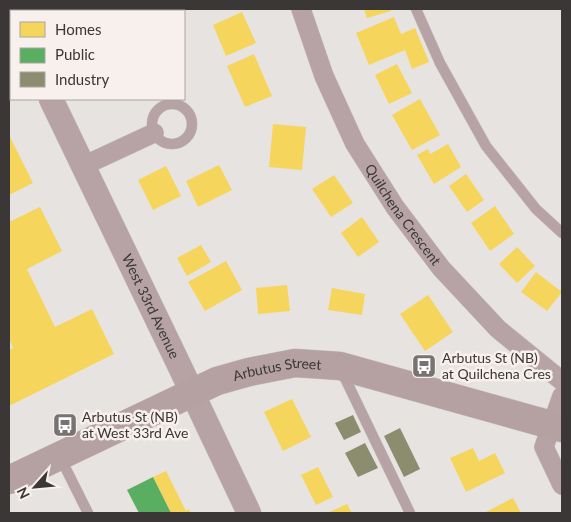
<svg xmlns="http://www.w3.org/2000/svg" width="571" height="522" viewBox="0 0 571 522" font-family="Lato,sans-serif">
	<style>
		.homes { fill: #f6d55c }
		.public { fill: #5aae61 }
		.industry { fill: #8c8c6e }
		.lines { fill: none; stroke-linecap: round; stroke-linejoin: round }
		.service-casing { stroke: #c4c1c0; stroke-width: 11 }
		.minor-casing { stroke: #c4c1c0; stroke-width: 20 }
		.tertiary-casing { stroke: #c4c1c0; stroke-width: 25 }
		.secondary-casing { stroke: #c4c1c0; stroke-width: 29 }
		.service { stroke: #b7a2a5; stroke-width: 10 }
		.minor { stroke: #b7a2a5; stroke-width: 19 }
		.tertiary { stroke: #b7a2a5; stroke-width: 24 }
		.secondary { stroke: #b5a1a2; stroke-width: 28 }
		.labels { text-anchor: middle; stroke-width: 5; stroke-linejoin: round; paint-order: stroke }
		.street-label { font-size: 14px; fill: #3a3736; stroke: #f7f0ec }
		.poi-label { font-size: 14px; fill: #3a3736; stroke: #f7f0ec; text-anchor: start }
	</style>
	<rect width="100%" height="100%" fill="#e7e3e1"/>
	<path class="homes" d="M70 9H105L107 11H71Z
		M364 9H391V11L367 18Z
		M242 12 256 43 226 56 213 25Z
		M394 17 401 34 415 28 429 62 412 69 405 50 369 65 356 33Z
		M254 54 272 96 245 107 227 66Z
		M397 64 412 93 389 104 375 75Z
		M420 99 440 135 412 150 392 115Z
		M273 124 306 127 302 170 269 167Z
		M9 135 33 183 9 195Z
		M448 144 461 167 434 184 417 155 428 149 430 154Z
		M219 165 232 190 198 207 186 181Z
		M166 166 181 196 153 210 138 180Z
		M466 174 484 200 467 212 449 186Z
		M334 175 353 203 331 217 312 189Z
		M495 206 514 234 490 251 471 223Z
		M40 207 62 251 27 269 55 327 92 309 114 354 9 406V350L13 348 9 338V222Z
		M362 217 379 242 358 257 341 233Z
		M201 245 211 262 187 276 177 258Z
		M517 247 535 266 517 283 499 264Z
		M226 261 242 290 205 311 188 282Z
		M536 272 562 292 547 311 521 292Z
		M287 285 290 311 258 314 256 288Z
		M332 288 365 294 362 315 328 310Z
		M428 295 453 332 425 351 400 314Z
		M292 399 311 437 283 451 264 412Z
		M473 448 479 461 495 453 505 473 466 492 450 458Z
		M318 467 333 497 316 505 301 475Z
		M166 471 186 511 189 509 191 513H171L153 477Z
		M513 498 521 513H484Z
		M347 504 352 513H327Z"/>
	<path class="public" d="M153 477 171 513H139L127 490Z"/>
	<path class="industry" d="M353 415 361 432 344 440 335 423Z
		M400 428 420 469 404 477 384 436Z
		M365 443 378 468 358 477 345 453Z"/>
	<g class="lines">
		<defs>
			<path id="service" d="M416 9 440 63 486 146 536 209 562 233
				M152 124a20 20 0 1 1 40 0a20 20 0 1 1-40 0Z
				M342 372 410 513
				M60 457 88 513"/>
			<g id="minor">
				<path id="s1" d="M301 9 324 76 355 144 395 207 441 268 498 329 562 381"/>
				<path d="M9 51 11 50"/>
				<path d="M83 166 154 133"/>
				<path d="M562 396 544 447 562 485"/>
			</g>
			<g id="tertiary">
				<path d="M9 9 11 15"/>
				<path id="s2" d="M51 99 181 369 249 513"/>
			</g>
			<g id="secondary">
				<path id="s3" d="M9 480 217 381 249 372 295 363 340 366 562 428"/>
			</g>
		</defs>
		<use href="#service" class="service-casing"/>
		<use href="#minor" class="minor-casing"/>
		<use href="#tertiary" class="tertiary-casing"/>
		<use href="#secondary" class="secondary-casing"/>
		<use href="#service" class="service"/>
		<use href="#minor" class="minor"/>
		<use href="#tertiary" class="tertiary"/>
		<use href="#secondary" class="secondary"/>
	</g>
	<defs>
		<symbol id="bus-square" viewBox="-11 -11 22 22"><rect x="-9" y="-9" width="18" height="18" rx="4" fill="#777372" stroke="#f7f0ec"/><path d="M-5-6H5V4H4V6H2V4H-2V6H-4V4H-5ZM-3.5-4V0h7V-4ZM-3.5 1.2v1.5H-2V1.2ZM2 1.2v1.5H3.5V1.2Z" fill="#fff"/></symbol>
	</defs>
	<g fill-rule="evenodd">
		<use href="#bus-square" x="410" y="352" width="28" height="28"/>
		<use href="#bus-square" x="51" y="411" width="28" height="28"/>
	</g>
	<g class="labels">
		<g class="street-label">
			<text dy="5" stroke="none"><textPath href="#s1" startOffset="231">Quilchena Crescent</textPath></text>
			<text dy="5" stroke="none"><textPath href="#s2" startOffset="230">West 33rd Avenue</textPath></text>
			<text dy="5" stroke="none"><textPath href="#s3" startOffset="292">Arbutus Street</textPath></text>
		</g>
		<g class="poi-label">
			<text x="442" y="363">Arbutus St (NB)<tspan x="442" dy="16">at Quilchena Cres</tspan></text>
			<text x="82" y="422">Arbutus St (NB)<tspan x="82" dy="16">at West 33rd Ave</tspan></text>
		</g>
	</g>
	<rect width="571" height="522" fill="none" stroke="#3a3736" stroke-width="20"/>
	<rect x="10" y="10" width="175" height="90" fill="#f7f0ec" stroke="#aba6a3"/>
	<rect x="20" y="22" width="25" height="15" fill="#f6d55c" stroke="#aba6a3"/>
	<text x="55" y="35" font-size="15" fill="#3a3736">Homes</text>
	<rect x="20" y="48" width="25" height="15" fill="#5aae61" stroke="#aba6a3"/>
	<text x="55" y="60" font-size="15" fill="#3a3736">Public</text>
	<rect x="20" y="72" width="25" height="15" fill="#8c8c6e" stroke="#aba6a3"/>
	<text x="55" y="85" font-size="15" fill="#3a3736">Industry</text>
	<g transform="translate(35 487) rotate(243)" stroke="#f7f0ec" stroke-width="4" paint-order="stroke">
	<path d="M0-4L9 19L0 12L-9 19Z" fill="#3a3736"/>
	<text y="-8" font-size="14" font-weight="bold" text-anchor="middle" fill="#3a3736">N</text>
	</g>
</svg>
